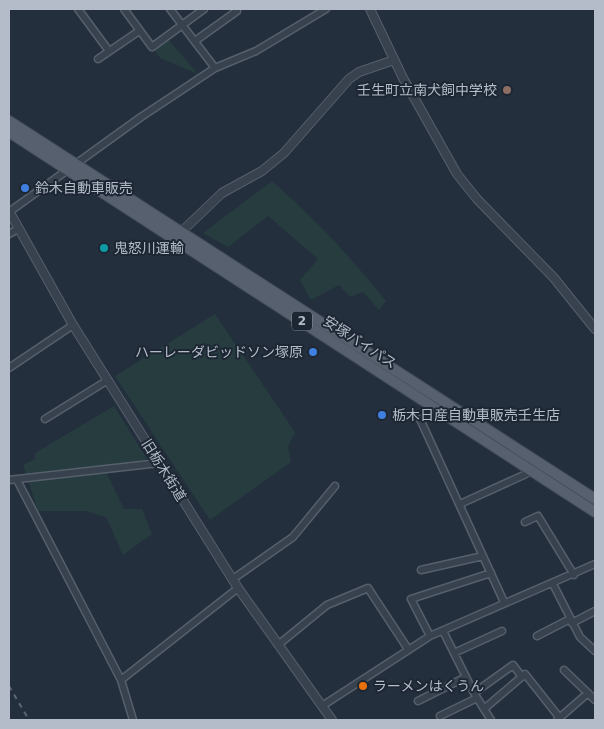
<svg xmlns="http://www.w3.org/2000/svg" width="604" height="729" viewBox="0 0 604 729" font-family="'DejaVu Sans','Noto Sans JP',sans-serif">
	<style>
		.green { fill: #263c3f }
		.lines { fill: none; stroke-linecap: round; stroke-linejoin: round }
		.minor-casing { stroke: #565f6c; stroke-width: 9 }
		.tertiary-casing { stroke: #565f6c; stroke-width: 10 }
		.primary-casing { stroke: #414a57; stroke-width: 12 }
		.minor { stroke: #38414e; stroke-width: 6 }
		.tertiary { stroke: #38414e; stroke-width: 8 }
		.primary { stroke: #56606e; stroke-width: 10 }
		.rail { stroke: #5a6575; stroke-width: 2; stroke-dasharray: 5 5; stroke-linecap: butt }
		.education-dot { fill: #8d6e63; stroke: #1d2633; stroke-width: 2 }
		.shop-dot { fill: #3f7fe0; stroke: #1d2633; stroke-width: 2 }
		.culture-dot { fill: #0f9aa8; stroke: #1d2633; stroke-width: 2 }
		.food-dot { fill: #e8710a; stroke: #1d2633; stroke-width: 2 }
		.labels { text-anchor: middle; stroke-width: 4; stroke-linejoin: round; paint-order: stroke }
		.shield { fill: #1d2633; stroke: #878f9c; stroke-width: 1 }
		.shield-label { font-size: 12px; font-weight: bold; fill: #b4bcc9 }
		.poi-label { font-size: 14px; fill: #b4bcc9; stroke: #1d2633; text-anchor: start }
		.street-label { font-size: 14px; fill: #b4bcc9; stroke: #1d2633 }
	</style>
	<rect width="100%" height="100%" fill="#242f3e"/>
	<path class="green" d="M168 39 198 74 160 58 154 50Z
		M272 181C316 220 349 255 386 301L379 310 363 292 350 297 339 285 311 300 300 280 318 259 268 216 228 247 203 233Z
		M215 314 295 432 288 446 291 462 210 520 115 376Z
		M114 406 147 459 105 470 124 509H142L152 534 123 555 106 517 86 511H38L23 465 35 459V453Z"/>
	<g class="lines">
		<defs>
			<path id="minor" d="M78 9 109 51
				M124 9 152 47 204 9
				M170 9 215 68
				M195 41 237 11 235 9
				M98 59 139 31
				M9 212 141 117 215 68 256 51 326 9
				M9 234 18 229
				M9 368 73 325
				M443 411 420 419 504 602
				M45 419 108 380
				M9 480 159 463
				M17 480 121 680 133 720
				M460 504 526 474
				M525 522 538 516 574 575
				M421 570 483 556
				M233 579 293 537 335 486
				M553 584 580 637 595 651
				M572 623 595 611
				M443 631 474 693 491 720
				M430 636 411 599 491 573
				M537 636 570 619
				M278 645 327 605 368 588 408 649
				M454 653 502 631
				M564 670 595 700
				M121 680 238 588
				M474 693 513 665 522 677
				M418 701 466 677
				M322 706 430 636 595 564
				M484 709 525 674 559 717
				M440 716 477 698
				M557 720 588 693"/>
			<path id="tertiary" d="M370 9 403 78 457 174 477 199 554 278 595 329
				M9 211 73 325 238 588 332 720
				M178 235 222 193 262 171 284 153 349 79 359 72 394 60"/>
			<path id="primary" d="M9 121 595 499
				M9 132 595 512"/>
		</defs>
		<use href="#minor" class="minor-casing"/>
		<use href="#tertiary" class="tertiary-casing"/>
		<use href="#primary" class="primary-casing"/>
		<use href="#minor" class="minor"/>
		<use href="#tertiary" class="tertiary"/>
		<use href="#primary" class="primary"/>
		<path class="rail" d="M9 686 29 720"/>
	</g>
	<circle class="education-dot" cx="507" cy="90" r="5"/>
	<g class="shop-dot">
		<circle cx="25" cy="188" r="5"/>
		<circle cx="313" cy="352" r="5"/>
		<circle cx="382" cy="415" r="5"/>
	</g>
	<circle class="culture-dot" cx="104" cy="248" r="5"/>
	<circle class="food-dot" cx="363" cy="686" r="5"/>
	<g class="labels">
		<rect class="shield" x="292" y="311.5" width="20" height="19" rx="4"/>
		<g class="shield-label">
			<text x="302" y="325">2</text>
		</g>
		<g class="poi-label">
			<text x="497" y="95" text-anchor="end">壬生町立南犬飼中学校</text>
			<text x="35" y="193">鈴木自動車販売</text>
			<text x="114" y="253">鬼怒川運輸</text>
			<text x="303" y="357" text-anchor="end">ハーレーダビッドソン塚原</text>
			<text x="392" y="420">栃木日産自動車販売壬生店</text>
			<text x="373" y="691">ラーメンはくうん</text>
		</g>
		<g class="street-label">
			<text transform="translate(360 342) rotate(33)" y="5">安塚バイパス</text>
			<text transform="translate(164 470) rotate(58)" y="5">旧栃木街道</text>
		</g>
	</g>
	<rect width="604" height="729" fill="none" stroke="#b4bcc9" stroke-width="20"/>
</svg>
